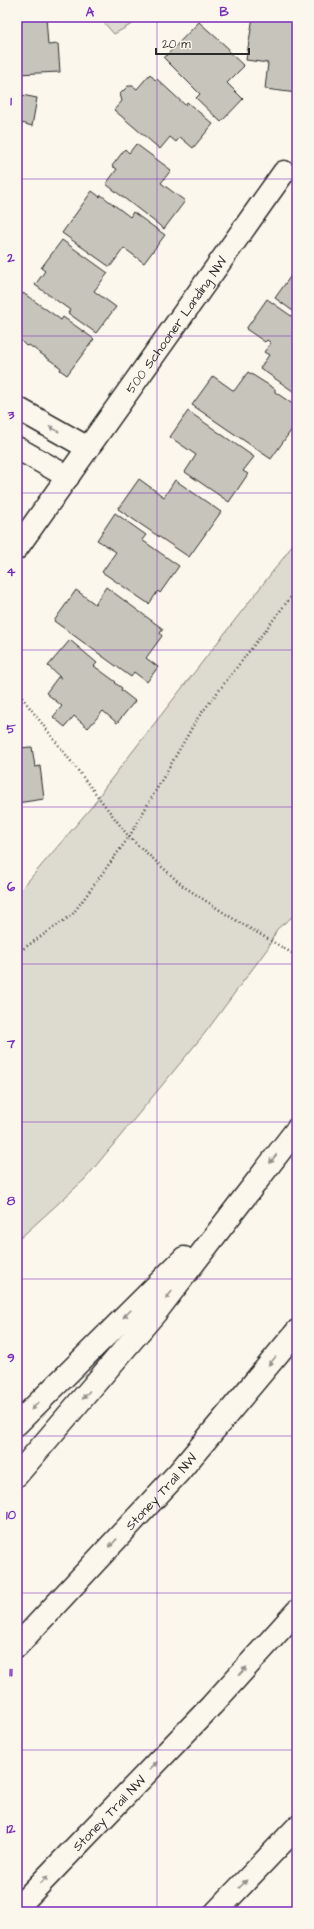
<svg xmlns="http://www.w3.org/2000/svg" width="314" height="1929" viewBox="0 0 314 1929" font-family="'Architects Daughter',sans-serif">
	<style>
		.green { fill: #dddad0; stroke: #84827e }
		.building { fill: #c7c4bc; stroke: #2b2b2b }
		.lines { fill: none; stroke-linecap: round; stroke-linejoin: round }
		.street-casing { stroke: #2b2b2b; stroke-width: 25 }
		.highway-casing { stroke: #2b2b2b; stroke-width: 25 }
		.path { stroke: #2b2b2b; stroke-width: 2.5; stroke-dasharray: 1 3; stroke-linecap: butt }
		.street { stroke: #fbf7ec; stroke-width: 22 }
		.highway { stroke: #fbf7ec; stroke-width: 22 }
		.oneway { fill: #93918c }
		.grid { fill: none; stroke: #7b2cbf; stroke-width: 1; stroke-opacity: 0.55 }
		.labels { text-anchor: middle; stroke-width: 3; stroke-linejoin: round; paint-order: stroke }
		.street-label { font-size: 13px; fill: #2b2b2b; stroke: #fbf7ec }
		.neatline { fill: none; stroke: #7b2cbf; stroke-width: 1.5 }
		.grid-label { font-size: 13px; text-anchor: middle; font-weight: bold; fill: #7b2cbf }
	</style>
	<rect width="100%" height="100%" fill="#fbf7ec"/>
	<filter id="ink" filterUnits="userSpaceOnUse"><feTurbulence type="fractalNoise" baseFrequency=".025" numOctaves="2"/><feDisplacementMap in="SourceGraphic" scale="8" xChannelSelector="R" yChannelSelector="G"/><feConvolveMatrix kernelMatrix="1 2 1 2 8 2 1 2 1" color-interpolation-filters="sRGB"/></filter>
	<g filter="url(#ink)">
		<path class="green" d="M99 17H145L114 34Z
			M297 538V913L277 929 268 948 205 1033 85 1179 17 1241V894L94 804 105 787 284 557Z"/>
		<path class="building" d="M17 17H46L48 45 58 44 60 72 17 74Z
			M253 17H297V93L265 89 268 63 246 60Z
			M199 22 229 49 228 51 244 66 227 83 243 99 221 122 196 98 200 94 164 58Z
			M150 74 155 80 157 79 185 105 187 102 213 124 193 148 180 137 176 142 170 137 160 149 114 110 122 101 120 94 128 86H133L137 89Z
			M17 94 37 98 32 126 22 123 18 142 20 147 17 157Z
			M136 144 171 170 161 183 185 201 164 229 106 184 117 169 112 166 125 149 129 153Z
			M92 191 100 197 101 195 130 217 133 212 165 235 144 263 124 248 110 267 62 233Z
			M62 240 108 273 94 291 116 307 96 333 68 313 70 310 35 285 45 271 41 268Z
			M295 270 297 271V314L275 298Z
			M23 293 53 314 61 320 63 317 94 339 67 375 60 370 61 368 29 345 26 346 17 337V302Z
			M267 299 297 320V394L260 368 269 355 264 352 271 343 267 340 265 342 246 329Z
			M248 372 275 389V392L297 407V422L271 459 192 405 213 376 234 391Z
			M188 411 254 457 243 471 248 474 229 502 185 472 196 455 170 437Z
			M139 479 164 497 175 480 221 512 189 557 118 509Z
			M115 513 146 535 142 540 179 566 160 593 158 591 149 604 102 572 116 552 97 540Z
			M106 587 163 629 160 633 162 636 146 658 158 667 147 682 134 672 131 677 54 621 76 590 95 604Z
			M70 640 97 663 94 666 116 682 115 683 122 688 121 690 135 701 117 723 103 711 88 728 74 716 65 727 53 717 62 706 46 693 58 677 61 678 48 666Z
			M32 747 35 767 40 766 44 799 17 803V748Z"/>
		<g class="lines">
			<defs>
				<g id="street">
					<path d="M17 408 88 448"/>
					<path d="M17 448 68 477"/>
					<path id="s1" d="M17 548 284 172"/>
				</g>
				<g id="highway">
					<path d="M17 1424 184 1258"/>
					<path d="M17 1475 157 1311 297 1129"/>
					<path id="s2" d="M17 1646 179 1472 297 1331"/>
					<path id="s3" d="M17 1908 212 1705 297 1611"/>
					<path d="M216 1912 297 1827"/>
				</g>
			</defs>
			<use href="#street" class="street-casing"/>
			<use href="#highway" class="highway-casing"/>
			<path class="path" d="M17 691 129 837 183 886 232 918 297 956
				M17 953 72 915 129 837 197 719 297 589"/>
			<use href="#street" class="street"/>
			<use href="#highway" class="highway"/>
		</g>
		<defs><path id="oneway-solid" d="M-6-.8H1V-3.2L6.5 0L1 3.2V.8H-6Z"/></defs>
		<g class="oneway">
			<use href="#oneway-solid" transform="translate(54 429) rotate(-150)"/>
			<use href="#oneway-solid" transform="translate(273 1159) rotate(128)"/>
			<use href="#oneway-solid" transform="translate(169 1295) rotate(127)"/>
			<use href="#oneway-solid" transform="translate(127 1314) rotate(135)"/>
			<use href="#oneway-solid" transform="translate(272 1361) rotate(130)"/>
			<use href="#oneway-solid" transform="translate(86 1395) rotate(131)"/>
			<use href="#oneway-solid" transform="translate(35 1406) rotate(135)"/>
			<use href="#oneway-solid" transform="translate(113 1543) rotate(133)"/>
			<use href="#oneway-solid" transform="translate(243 1671) rotate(-48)"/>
			<use href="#oneway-solid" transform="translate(153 1766) rotate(-46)"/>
			<use href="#oneway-solid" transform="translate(44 1880) rotate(-46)"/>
			<use href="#oneway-solid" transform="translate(243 1884) rotate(-46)"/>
		</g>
	</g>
	<path class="grid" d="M157 17V1912M17 179H297M17 336H297M17 493H297M17 650H297M17 807H297M17 964H297M17 1122H297M17 1279H297M17 1436H297M17 1593H297M17 1750H297"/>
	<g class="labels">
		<g class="street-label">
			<text dy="5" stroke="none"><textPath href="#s1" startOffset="274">500 Schooner Landing NW</textPath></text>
			<text dy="5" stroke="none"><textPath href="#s2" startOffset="211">Stoney Trail NW</textPath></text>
			<text dy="5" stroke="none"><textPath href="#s3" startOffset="132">Stoney Trail NW</textPath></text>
		</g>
	</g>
	<rect width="314" height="1929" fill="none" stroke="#fbf7ec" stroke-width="44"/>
	<path d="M156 48v6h93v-6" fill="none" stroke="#2b2b2b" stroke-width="2"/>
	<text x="162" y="48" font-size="12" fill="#2b2b2b" stroke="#fbf7ec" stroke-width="3" paint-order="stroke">20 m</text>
	<rect x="22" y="22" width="270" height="1885" class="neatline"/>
	<g class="grid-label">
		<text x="90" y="16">A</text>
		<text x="224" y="16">B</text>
		<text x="11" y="105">1</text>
		<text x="11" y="262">2</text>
		<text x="11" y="419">3</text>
		<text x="11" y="576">4</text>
		<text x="11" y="733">5</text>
		<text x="11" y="891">6</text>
		<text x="11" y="1048">7</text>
		<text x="11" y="1205">8</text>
		<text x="11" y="1362">9</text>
		<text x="11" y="1519">10</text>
		<text x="11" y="1676">11</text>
		<text x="11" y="1833">12</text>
	</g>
</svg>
